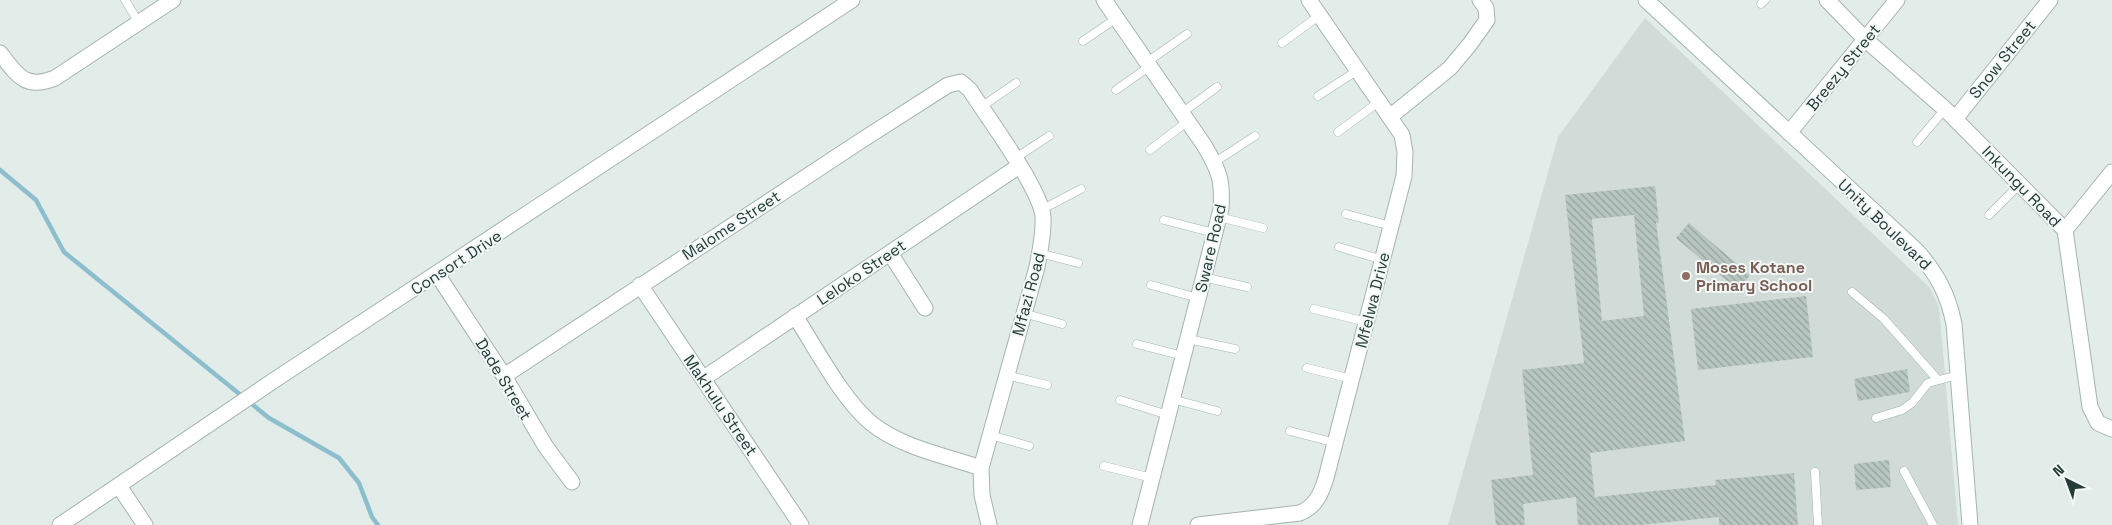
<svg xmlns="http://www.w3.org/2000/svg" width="2112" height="525" viewBox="0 0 2112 525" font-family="'Space Grotesk',sans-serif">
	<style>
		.built { fill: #d1dbd7 }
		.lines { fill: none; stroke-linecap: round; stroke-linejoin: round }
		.stream { stroke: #8dbece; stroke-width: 4.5 }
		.building { fill: url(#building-back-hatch); fill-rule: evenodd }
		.lane-casing { stroke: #a5b4af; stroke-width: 9 }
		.street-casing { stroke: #a5b4af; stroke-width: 17 }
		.secondary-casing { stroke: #a1b7b1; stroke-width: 17 }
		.lane { stroke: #fff; stroke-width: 8 }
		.street { stroke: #fff; stroke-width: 15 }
		.secondary { stroke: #fff; stroke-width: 15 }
		.education-dot { fill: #8d6e63; stroke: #f3f8f6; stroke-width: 2 }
		.labels { text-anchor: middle; stroke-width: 4; stroke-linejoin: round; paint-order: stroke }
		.street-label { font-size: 16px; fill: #233c37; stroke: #f3f8f6 }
		.education-label { font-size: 16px; font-weight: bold; fill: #785e54; stroke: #f3f8f6; text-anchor: start }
	</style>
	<defs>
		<pattern id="building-back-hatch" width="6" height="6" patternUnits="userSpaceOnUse" patternTransform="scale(1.25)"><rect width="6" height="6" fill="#b8c6c1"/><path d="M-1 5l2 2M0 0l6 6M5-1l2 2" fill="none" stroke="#95a29e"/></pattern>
	</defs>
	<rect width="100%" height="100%" fill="#e2ece8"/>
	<path class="built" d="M1645 18 1930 288 1939 307 1958 525H1448L1558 137Z"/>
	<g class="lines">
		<path class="stream" d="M0 170 36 200 64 252 269 418 339 458 359 483 372 517 378 525"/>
	</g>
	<path class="building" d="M1655 186 1659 224 1656 222 1685 441 1590 453 1595 497 1716 485 1715 480 1794 473 1798 525H1719V517L1640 525H1578L1576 497 1523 504 1525 525H1496L1491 480 1533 475 1522 370 1584 363 1565 195ZM1634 215 1644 316 1602 321 1592 219Z
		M1689 223 1750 275 1738 290 1676 238Z
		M1806 296 1813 357 1698 370 1691 309Z
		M1907 369 1910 392 1858 401 1854 379Z
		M1889 460 1891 487 1856 490 1854 464Z"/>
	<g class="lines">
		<defs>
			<path id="lane" d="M125 0 139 23
				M1761 4 1765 0
				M1083 41 1117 18
				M1282 43 1320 15
				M1147 62 1187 34
				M1116 90 1150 66
				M1318 96 1358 70
				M981 107 1016 83
				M1183 112 1217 87
				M1338 132 1380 101
				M1917 142 1945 109
				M1150 150 1188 121
				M1014 159 1049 136
				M1215 162 1255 136
				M1041 210 1081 189
				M1346 214 1391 226
				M1989 215 2021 183
				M1219 217 1263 228
				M1164 220 1214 233
				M1339 247 1383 260
				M1039 253 1078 263
				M1203 277 1247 287
				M1151 285 1198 298
				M1852 292 1884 319 1937 379
				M1314 309 1367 322
				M1023 313 1062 324
				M1188 339 1235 349
				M1137 344 1183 356
				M1307 368 1352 379
				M1006 375 1047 385
				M1172 399 1217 411
				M1120 400 1168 415
				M1876 418 1902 410 1912 403 1928 383 1958 375
				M1290 431 1336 443
				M990 435 1029 446
				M1104 466 1152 478
				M1904 471 1933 525
				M1815 472 1818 525"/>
			<path id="street" d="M1104 0 1204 145C1219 170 1223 180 1221 209L1140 525
				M1827 0 1866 40 1945 109 2065 230 2090 407 2098 423 2112 429
				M0 53C17 75 25 90 55 78L173 0
				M1391 116 1450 68 1470 44 1487 20 1486 8 1480 0
				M1955 119 2050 0
				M1789 133 1897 0
				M2065 230 2112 172
				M890 253 925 308
				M437 274 504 376 546 447 572 482
				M640 285 801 525
				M795 316C816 348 842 399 871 423 900 447 946 456 981 468
				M504 376 859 142 948 85 961 82 970 90C987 117 1041 189 1043 217 1044 234 1040 250 1037 267L981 468 982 495 989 525
				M704 378 1019 166
				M119 486 145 525
				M60 525 276 379 852 0
				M1198 525 1300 513C1316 506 1321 494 1326 478L1404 176 1405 152 1402 135 1309 0"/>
			<path id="secondary" d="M1646 0 1917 251C1937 274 1948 294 1954 324L1970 525"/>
		</defs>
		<use href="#lane" class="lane-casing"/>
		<use href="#street" class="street-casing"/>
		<use href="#secondary" class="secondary-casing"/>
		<use href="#lane" class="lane"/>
		<use href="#street" class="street"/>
		<use href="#secondary" class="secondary"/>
	</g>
	<circle class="education-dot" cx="1686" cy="276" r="5"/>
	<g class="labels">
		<g class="street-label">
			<text transform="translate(2002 59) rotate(-51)" y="6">Snow Street</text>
			<text transform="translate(1843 67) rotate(-51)" y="6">Breezy Street</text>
			<text transform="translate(2022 186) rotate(46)" y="6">Inkungu Road</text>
			<text transform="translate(1885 224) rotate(44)" y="6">Unity Boulevard</text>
			<text transform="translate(731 225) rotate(-33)" y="6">Malome Street</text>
			<text transform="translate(1210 248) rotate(-77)" y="6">Sware Road</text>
			<text transform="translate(456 262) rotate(-33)" y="6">Consort Drive</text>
			<text transform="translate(861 272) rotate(-34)" y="6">Leloko Street</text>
			<text transform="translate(1028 294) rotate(-75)" y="6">Mfazi Road</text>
			<text transform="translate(1372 300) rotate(-76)" y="6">Mfelwa Drive</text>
			<text transform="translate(504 379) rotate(59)" y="6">Dade Street</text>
			<text transform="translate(721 405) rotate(56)" y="6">Makhulu Street</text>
		</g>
		<g class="education-label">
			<text x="1696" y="273">Moses Kotane<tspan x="1696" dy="18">Primary School</tspan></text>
		</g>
	</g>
	<g transform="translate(2067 480) rotate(318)" stroke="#f3f8f6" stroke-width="4" paint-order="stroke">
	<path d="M0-4L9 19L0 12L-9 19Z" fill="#233c37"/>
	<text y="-8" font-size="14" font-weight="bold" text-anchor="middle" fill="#233c37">N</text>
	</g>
</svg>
